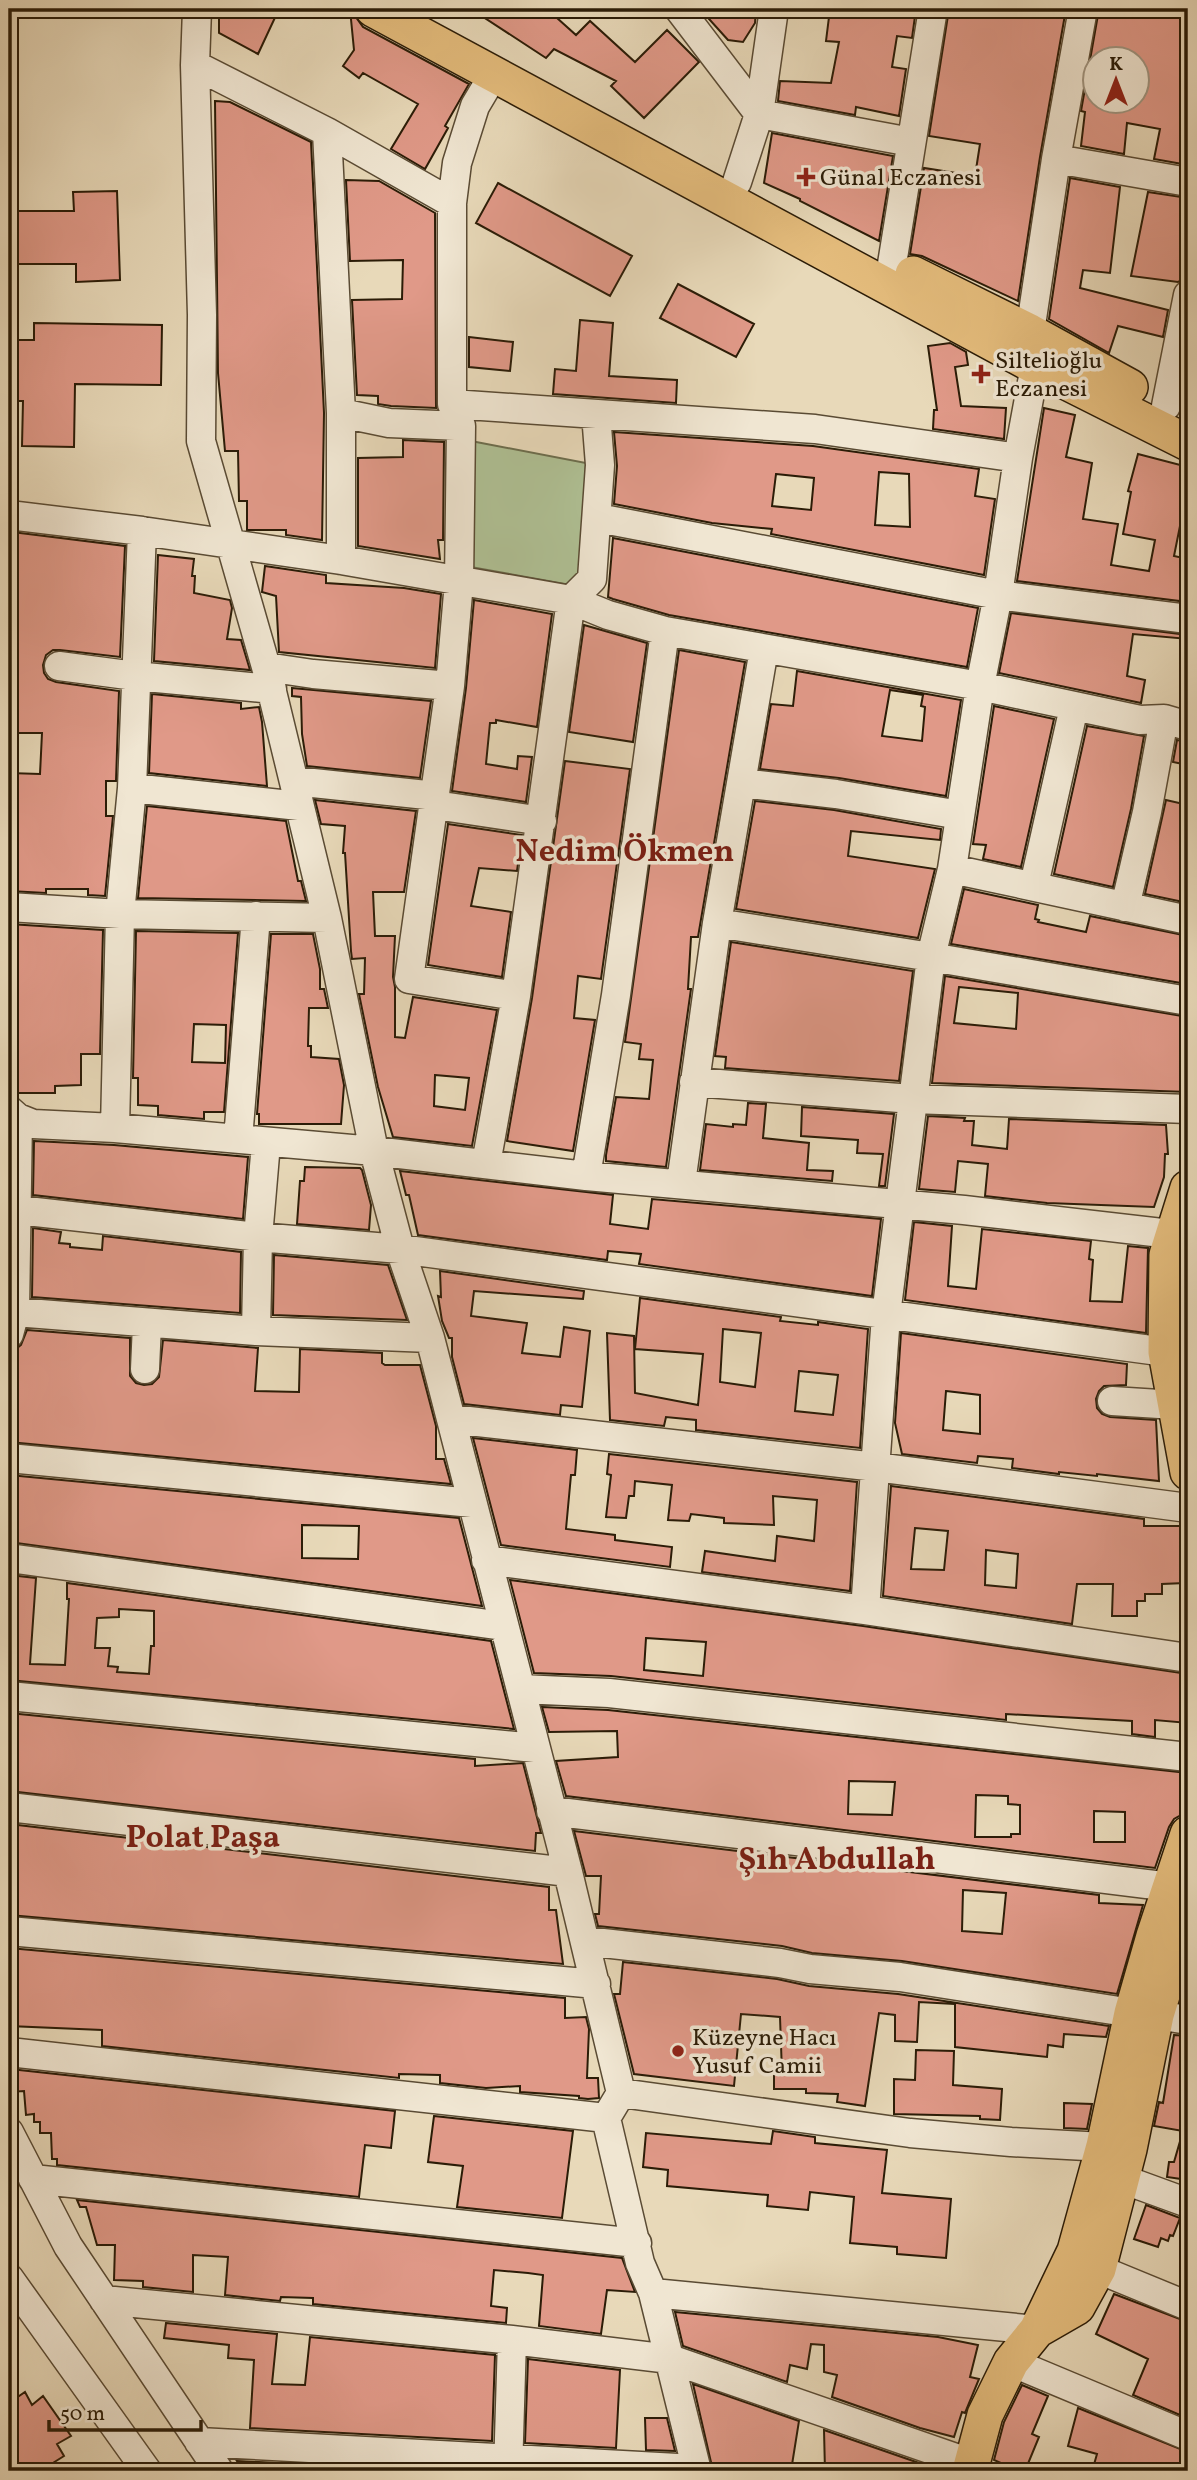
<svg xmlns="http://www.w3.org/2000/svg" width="1197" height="2480" viewBox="0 0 1197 2480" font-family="Vollkorn,serif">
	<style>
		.green { fill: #afc094; stroke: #6d6e4e; stroke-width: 2 }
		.building { fill: #e09988; stroke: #2b1c07; stroke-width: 2; fill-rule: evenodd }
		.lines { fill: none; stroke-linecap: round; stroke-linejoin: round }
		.minor-casing { stroke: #5a4b34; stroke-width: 31 }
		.major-casing { stroke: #2b1c07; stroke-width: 38 }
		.minor { stroke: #f0e6d2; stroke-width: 28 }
		.major { stroke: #e4bc7c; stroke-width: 35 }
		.poi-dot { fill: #8f2418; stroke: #f0e6d2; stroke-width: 2.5 }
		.labels { text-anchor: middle; stroke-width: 7; stroke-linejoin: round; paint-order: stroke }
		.poi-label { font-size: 24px; fill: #2b1c07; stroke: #f0e6d2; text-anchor: start }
		.district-label { font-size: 32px; font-weight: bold; fill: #7a1f14; stroke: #f0e6d2 }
	</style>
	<rect width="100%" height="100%" fill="#e8d9b9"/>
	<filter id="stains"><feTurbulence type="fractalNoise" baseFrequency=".00286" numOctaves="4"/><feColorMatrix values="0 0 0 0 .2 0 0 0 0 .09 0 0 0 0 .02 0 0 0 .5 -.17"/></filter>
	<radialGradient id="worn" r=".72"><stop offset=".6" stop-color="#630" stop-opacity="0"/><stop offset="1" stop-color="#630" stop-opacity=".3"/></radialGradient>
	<path class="green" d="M471 441 586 463 580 571 576 586 465 566Z"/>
	<path class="building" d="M219 9H279L258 54 219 33Z
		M350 9 363 27 469 84 445 126 448 128 425 169 391 149 418 104 363 73 359 78 343 66 354 50Z
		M471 9H547L576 35 590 21 635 62 667 30 699 62 644 118 611 86 616 81 554 49 546 58Z
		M700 9H756L755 23 743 42 728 40Z
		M830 9H916L912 38 897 36 892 67 906 69 899 116 856 107 855 115 778 101 780 81 831 83 839 42 826 41Z
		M949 9H1066L1040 157 1018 301 922 256 910 254 924 168 975 176 980 144 929 136Z
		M1099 9H1173L1188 12V165L1154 159 1160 129 1127 123 1124 154 1081 146 1085 112 1081 111ZM1096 60H1138V102H1096Z
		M215 101 230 102 311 142 324 413 322 540 286 535V530H247V501H239L238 451H225L218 373Z
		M772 133 893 156 879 241 800 201V199L764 183Z
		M1070 178 1120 187 1110 273 1083 270 1080 288 1168 310 1163 337 1118 326 1109 353 1049 319Z
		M346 180 379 181 435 213 436 408 391 406 378 404V396L357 395 352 300 402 299 403 260 350 261Z
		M498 183 632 256 610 296 476 223Z
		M117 191 120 280 76 282V264H9V211H74L73 192Z
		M1148 192 1188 198V213L1182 247 1186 248 1182 280 1178 282 1131 276Z
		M678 284 754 324 736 357 660 318Z
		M580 320 613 323 609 376 677 380 676 403 553 394 555 369 576 371Z
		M34 323 162 325 161 385 75 384 74 447 22 446 23 401H9V340H34Z
		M469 337 513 342 510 371 469 367Z
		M950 343 966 352 968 365 955 367 961 406 1006 408 1004 439 933 429 934 410H937L928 346Z
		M1044 408 1075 415 1066 457 1092 463 1083 519 1118 524 1111 565 1149 571 1155 540 1123 534 1131 492 1128 491 1138 454 1188 467V507L1184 506 1174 556 1188 559V602L1017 581Z
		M614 432 813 446 979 469 975 496 995 499 984 575 771 534 772 529 712 523 614 504 617 466ZM879 472 909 474 910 527 875 525ZM776 474 814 478 811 510 772 506Z
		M403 440 444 442 443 540H438L440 559 358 546V458L403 457Z
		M12 532 125 546 120 657 60 650H53L46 655 43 665 44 673 48 679 56 682 119 691 116 781H106V816H113L105 896 88 895V889H46V893L9 891V773L40 774 42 733H9V668L14 606Z
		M613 538 978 608 967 667 669 615 613 599 608 597Z
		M158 555 194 559 192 576H195L194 593 230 600 232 608 227 639 241 640 250 670 154 661Z
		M265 566 326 575V583L404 588 441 594 435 668 279 652 276 596 262 592Z
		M474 600 552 614 537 727 496 720V723H490L486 764 517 769 518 756 532 757 526 802 452 791 466 688Z
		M1011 613 1188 635V639L1133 634 1127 676 1145 680 1141 703 999 673Z
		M584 625 647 643 633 742 569 732Z
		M679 650 745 662 698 937H691L688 989H691L666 1167 606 1161V1155L616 1097 649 1099 653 1060 639 1059 641 1044 625 1042Z
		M797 671 961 700 946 796 839 778 760 769 771 704 793 706ZM890 690 923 695 921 706 925 707 922 741 882 736Z
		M292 688 431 701 420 778 307 766 302 734 301 697 292 696Z
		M152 694 241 703V709L259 707 262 722 267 786 149 773Z
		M994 706 1054 719 1021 867 983 859 986 845 973 844Z
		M1087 726 1144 736 1131 809 1113 887 1054 874Z
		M1177 740 1187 742 1183 764 1173 762Z
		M565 761 630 769 601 979 578 976 574 1018 595 1020 573 1151 507 1141 532 998Z
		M315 800 416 811 404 892H373L375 936H395L393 977 395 987V1037L405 1038 413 997 497 1010 472 1146 393 1137 378 1087 359 994H364L365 958 352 959 351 951 345 853H343L345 826 321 824ZM435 1075 469 1078 465 1110 434 1106Z
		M1166 800 1188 805V903L1145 894Z
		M755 801 834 810 941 829 940 840 851 831 848 856 935 869 918 938 736 909Z
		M147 806 286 821 298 881H301L306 901 138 898Z
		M448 824 522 835 517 871 479 868 471 906 511 912 502 977 428 965Z
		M964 889 1038 905 1035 919 1039 920 1038 922 1086 932 1090 916 1188 936V965L1183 964 1181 983 951 944Z
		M9 924 103 930 100 1054H81V1085L55 1086V1093H15V1046H12V1022H9Z
		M136 931 238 933 224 1112H204V1119L158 1115V1106L138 1105V1078H133ZM194 1024 226 1025 225 1063 192 1062Z
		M271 934H313L320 969V989H324L328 1008H309L308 1046H311V1057L339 1059 344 1085 341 1124H259V1114H257Z
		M731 942 913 971 899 1081 725 1068 726 1057 715 1056Z
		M945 976 1188 1017V1092L932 1083ZM959 987 1018 993 1016 1029 954 1023Z
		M748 1103 766 1104 763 1138 809 1143 807 1170 833 1171 832 1181 700 1170 706 1124 733 1127V1124L746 1125Z
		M802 1107 894 1114 885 1186H879L883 1154 857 1153 858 1140 801 1136Z
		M928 1116 965 1118 964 1121H974L972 1145 1007 1149 1009 1119 1166 1125 1168 1154H1165L1164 1177 1154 1207 1047 1203 985 1196 988 1164 958 1161 955 1192 919 1189Z
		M34 1141 114 1145 248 1157 243 1219 33 1195Z
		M305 1167 360 1168 362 1170 371 1205 369 1230 297 1224 300 1181H304Z
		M400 1171 613 1195 610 1224 648 1229 652 1199 881 1219 872 1296 639 1264 641 1254 608 1251 607 1260 418 1235 409 1195H406Z
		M914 1222 952 1226 948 1286 976 1289 982 1229 1091 1241 1089 1259 1093 1260 1090 1301 1122 1302 1128 1246 1148 1248 1146 1333 905 1300Z
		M33 1228 61 1232 59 1243 70 1244V1247L102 1250 103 1236 241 1252 240 1313 32 1297Z
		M274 1255 388 1265 407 1320 273 1315Z
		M440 1271 584 1291 583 1299 474 1291 471 1316 527 1323 522 1353 560 1357 564 1327 590 1331 582 1407 561 1405 560 1415 464 1404 452 1357V1338H449L442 1321 438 1296 441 1297Z
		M640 1298 781 1317 780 1321 818 1325V1322L868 1329 860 1448 696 1430V1420L666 1417 664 1426 610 1420 607 1333 634 1336 635 1393 698 1405 703 1354 635 1349ZM723 1329 761 1333 755 1387 720 1382ZM799 1371 838 1375 833 1415 795 1411Z
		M27 1330 130 1338V1376L136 1383 144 1385 152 1384 159 1377 163 1340 258 1348 255 1391 299 1392 300 1349 382 1353V1363L385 1365H420L436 1426V1459H444L451 1484 9 1442 10 1398H13V1366L16 1349 21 1345Z
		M901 1333 1127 1364 1126 1385 1104 1386 1099 1391 1096 1399 1097 1408 1102 1414 1110 1417 1156 1420 1159 1481 1097 1474V1476L1059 1472V1474L1012 1468 1013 1459 978 1456 977 1463 902 1454 895 1423ZM946 1391 980 1395V1434L943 1430Z
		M473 1438 577 1450 575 1475H571L566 1529 615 1535V1540L672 1547 670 1567 501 1545Z
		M609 1454 857 1482 850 1591 702 1572 705 1551 775 1561 777 1536 814 1541 817 1500 773 1496 774 1525 724 1523V1518L691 1514 689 1521 668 1520 672 1485 635 1481 634 1496H629L626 1518 606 1517 611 1475 607 1474Z
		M9 1475 459 1518 482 1606 9 1542ZM302 1525 359 1526 358 1559 302 1558Z
		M891 1486 1144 1519V1526H1182L1185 1583 1162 1584V1594H1145V1601H1137V1616H1112L1113 1584H1077L1072 1624 883 1596ZM915 1528 948 1531 944 1570 911 1569ZM986 1550 1018 1554 1016 1588 985 1585Z
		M9 1575 36 1578 30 1664 65 1665 69 1599H67V1583L491 1641 514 1729 9 1680 13 1598H9ZM119 1609 154 1611V1646H151L149 1674 117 1672 118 1667 108 1666 110 1648H95L97 1618 119 1617Z
		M510 1580 863 1626 1188 1674V1723L1155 1720V1737L1132 1734V1721L1006 1714V1720L611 1676 534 1673ZM646 1638 706 1642 703 1676 644 1670Z
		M542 1707 608 1710 1188 1773V1777L1185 1776 1181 1815 1174 1819 1169 1827 1155 1868 566 1796 556 1761 618 1757 617 1731 549 1732ZM849 1781 895 1782 892 1815 848 1814ZM976 1795 1008 1796V1804L1020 1805V1834H1011V1837H975ZM1094 1811 1125 1812V1842H1094Z
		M9 1713 475 1759V1766L523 1763 541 1833H536L535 1851 9 1791Z
		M9 1824 549 1887V1910H556L563 1964 9 1915Z
		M574 1831 1099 1895V1903L1143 1905 1117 1994 902 1961 812 1953 782 1946 598 1926 595 1914H599L601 1876H586ZM963 1890 1006 1893 1002 1934 962 1931Z
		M9 1948 565 1998V2018L586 2017 589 2029 587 2078H598L599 2098 588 2099 579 2098V2096L520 2092V2086L486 2088 440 2083V2075L399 2074V2078L102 2046V2030L9 2026Z
		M623 1962 777 1979 809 1986 898 1994 1109 2026 1106 2037 1064 2034 1063 2047 1048 2045 1047 2057 955 2047V2004L919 2002 917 2042 895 2041V2015L879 2013 865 2106 837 2102 838 2094 806 2093V2089H774V2073H782L780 2017 741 2014 734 2086 634 2074 614 1994H620Z
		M1174 2035 1188 2036V2180L1167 2177 1169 2162H1174L1183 2131 1154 2126 1159 2102 1163 2103Z
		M916 2050 954 2051 953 2085 1002 2089 1000 2120 980 2119V2116L894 2114V2079L915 2080Z
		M10 2069 395 2111 391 2148 365 2145 359 2197 57 2165V2159H52L51 2133H40V2122H34V2114L26 2115 24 2091 10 2092Z
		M1064 2103 1092 2104 1087 2129 1064 2128Z
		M434 2116 573 2131 562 2218 457 2207 463 2166 428 2162Z
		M773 2131 815 2137V2143L887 2150 882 2193 951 2199 946 2258 897 2254V2247L850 2243 854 2197 810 2192 808 2210 767 2206 768 2195 667 2186 668 2170 643 2167 646 2133 771 2144Z
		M77 2200 622 2258 635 2292 607 2290 601 2334 539 2326 543 2275 528 2273 494 2270 491 2306 507 2308 506 2323 313 2304V2298L281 2297 280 2301 225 2295 228 2257 193 2255V2292L143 2287V2281L114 2280 115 2245H97L86 2207H80Z
		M1146 2205 1180 2218 1173 2236 1170 2235 1168 2241 1161 2238 1158 2247 1134 2239Z
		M1114 2294 1188 2322 1187 2418 1133 2395 1148 2359 1096 2334Z
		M675 2312 938 2337 978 2345 970 2377 979 2379 965 2413 962 2412 954 2437 920 2428 832 2397 837 2375 824 2372V2345L811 2344 807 2369 790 2365 787 2382 683 2346Z
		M166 2323 277 2334 272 2384 305 2385 310 2337 495 2355 492 2441 250 2428 254 2360 228 2358 229 2345 164 2338Z
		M528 2359 620 2370 616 2448 525 2443Z
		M693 2384 799 2421 791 2471H713Z
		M1022 2385 1048 2396 1032 2434 1039 2437 1025 2471H998L1001 2463 994 2460 1004 2422Z
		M25 2392 32 2405 43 2396 71 2436 57 2444 64 2456 40 2471H9V2403Z
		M1078 2408 1188 2452V2471H1102L1093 2468 1097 2454 1068 2446Z
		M645 2418H667L675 2451 646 2450Z
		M824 2430 919 2463 918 2471H825Z
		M237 2461 431 2471H243Z"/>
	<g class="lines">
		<defs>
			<path id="minor" d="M197 9 195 65 202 315 201 441 266 667 327 918 374 1151 400 1249 430 1338 568 1872 621 2093 606 2118 640 2263 653 2293 697 2471
				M679 9 759 114 911 142
				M195 65 327 132 452 203
				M494 74 475 106 457 163 452 203V404L461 426 459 582 450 686 409 979 516 996
				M327 132 341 413V560
				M1056 159 1188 182
				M737 182 759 114 774 9
				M892 264 933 9
				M1030 332 1056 159 1083 9
				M452 404 815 429 1018 458
				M1166 406 1188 295
				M341 413 389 423 461 426
				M9 516V515L142 531 341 560 571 600 608 615 665 631 980 686 1140 720 1164 719 1188 726
				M598 518 998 595 1188 619
				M59 666 135 676 272 689
				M266 667 313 674 450 686
				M294 781 436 796
				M741 783 836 794 960 815
				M132 788 299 806
				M435 805 542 821
				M952 869 1188 920
				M1034 885 1074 707
				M9 907 120 914 327 918
				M1125 907 1147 812 1164 719
				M717 923 931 957 1188 1001
				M694 1082 912 1099 1188 1109
				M9 1110 18 1118 33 1124 115 1128 374 1151 586 1176 964 1210 1188 1236
				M115 1128 120 914 132 788 142 531
				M238 1139 256 916
				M486 1164 516 996 571 600 592 579 600 465 596 414
				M586 1176 616 995 665 631
				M681 1183 717 923 764 649
				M9 1209 258 1237 400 1249 1166 1352 1188 1350
				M15 1312 256 1331 430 1338
				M256 1331 258 1237 266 1143
				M9 1334 15 1312 18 1118
				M145 1369 147 1324
				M1112 1401 1175 1405
				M451 1419 876 1467 1188 1508
				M9 1458 472 1503
				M9 1558 503 1626
				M486 1560 865 1610 1188 1658
				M865 1610 886 1315 931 957 952 869 980 686 998 595 1018 458 1035 366
				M521 1689 609 1693 1188 1757
				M9 1696 535 1748
				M9 1807 568 1872
				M551 1811 1171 1887
				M9 1931 596 1984
				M585 1941 780 1963 810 1969 900 1977 1132 2013
				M1156 2015 1188 2020
				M9 2052 606 2118
				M621 2093 910 2133 1011 2142 1123 2148
				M9 2132 68 2246 219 2471
				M1103 2172 1188 2203
				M33 2179 637 2243
				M1098 2269 1188 2306
				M9 2278 147 2471
				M653 2293 1037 2330
				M104 2300 512 2340 670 2359 970 2463
				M1011 2362 1188 2436
				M199 2442 696 2469
				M508 2471 512 2340"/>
			<path id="major" d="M373 9 1035 366 1188 443
				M913 274 1030 332 1130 387
				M1188 1188 1167 1255 1166 1352 1188 1472
				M1037 2330 1077 2307 1098 2269 1129 2149 1156 2015 1188 1909
				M970 2471 985 2415 1011 2362 1037 2330 1075 2251 1104 2146 1132 2013 1154 1936 1188 1834"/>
		</defs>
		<use href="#minor" class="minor-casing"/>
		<use href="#major" class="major-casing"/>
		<use href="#minor" class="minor"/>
		<use href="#major" class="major"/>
	</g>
	<g class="poi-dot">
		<path d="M802.5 166.5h7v7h7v7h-7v7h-7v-7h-7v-7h7z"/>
		<path d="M977.5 363.5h7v7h7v7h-7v7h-7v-7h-7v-7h7z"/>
		<circle cx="678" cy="2051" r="7"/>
	</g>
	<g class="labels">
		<g class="poi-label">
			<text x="820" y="185">Günal Eczanesi</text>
			<text x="995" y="368">Siltelioğlu<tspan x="995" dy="28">Eczanesi</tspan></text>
			<text x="692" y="2045">Küzeyne Hacı<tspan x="692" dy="28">Yusuf Camii</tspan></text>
		</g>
		<g class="district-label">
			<text x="625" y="861">Nedim Ökmen</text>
			<text x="203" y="1847">Polat Paşa</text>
			<text x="837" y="1869">Şıh Abdullah</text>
		</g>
	</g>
	<rect width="1197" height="2480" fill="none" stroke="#e8d9b9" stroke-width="35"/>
	<rect x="10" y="10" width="1176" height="2459" fill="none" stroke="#2b1c07" stroke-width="3.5"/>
	<rect x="18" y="18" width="1162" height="2445" fill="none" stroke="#2b1c07" stroke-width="2"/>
	<g transform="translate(1116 80)"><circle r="33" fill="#f0e6d2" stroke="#a19581" stroke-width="2"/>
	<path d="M0-5L12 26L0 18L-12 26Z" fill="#8f2418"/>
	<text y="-10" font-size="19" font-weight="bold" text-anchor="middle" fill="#2b1c07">K</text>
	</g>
	<path d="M49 2420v10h152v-10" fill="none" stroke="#2b1c07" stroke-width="3.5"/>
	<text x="60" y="2420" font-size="21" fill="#2b1c07" stroke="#f0e6d2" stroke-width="5" paint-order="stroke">50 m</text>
	<rect width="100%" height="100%" filter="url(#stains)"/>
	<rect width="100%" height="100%" fill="url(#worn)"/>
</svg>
